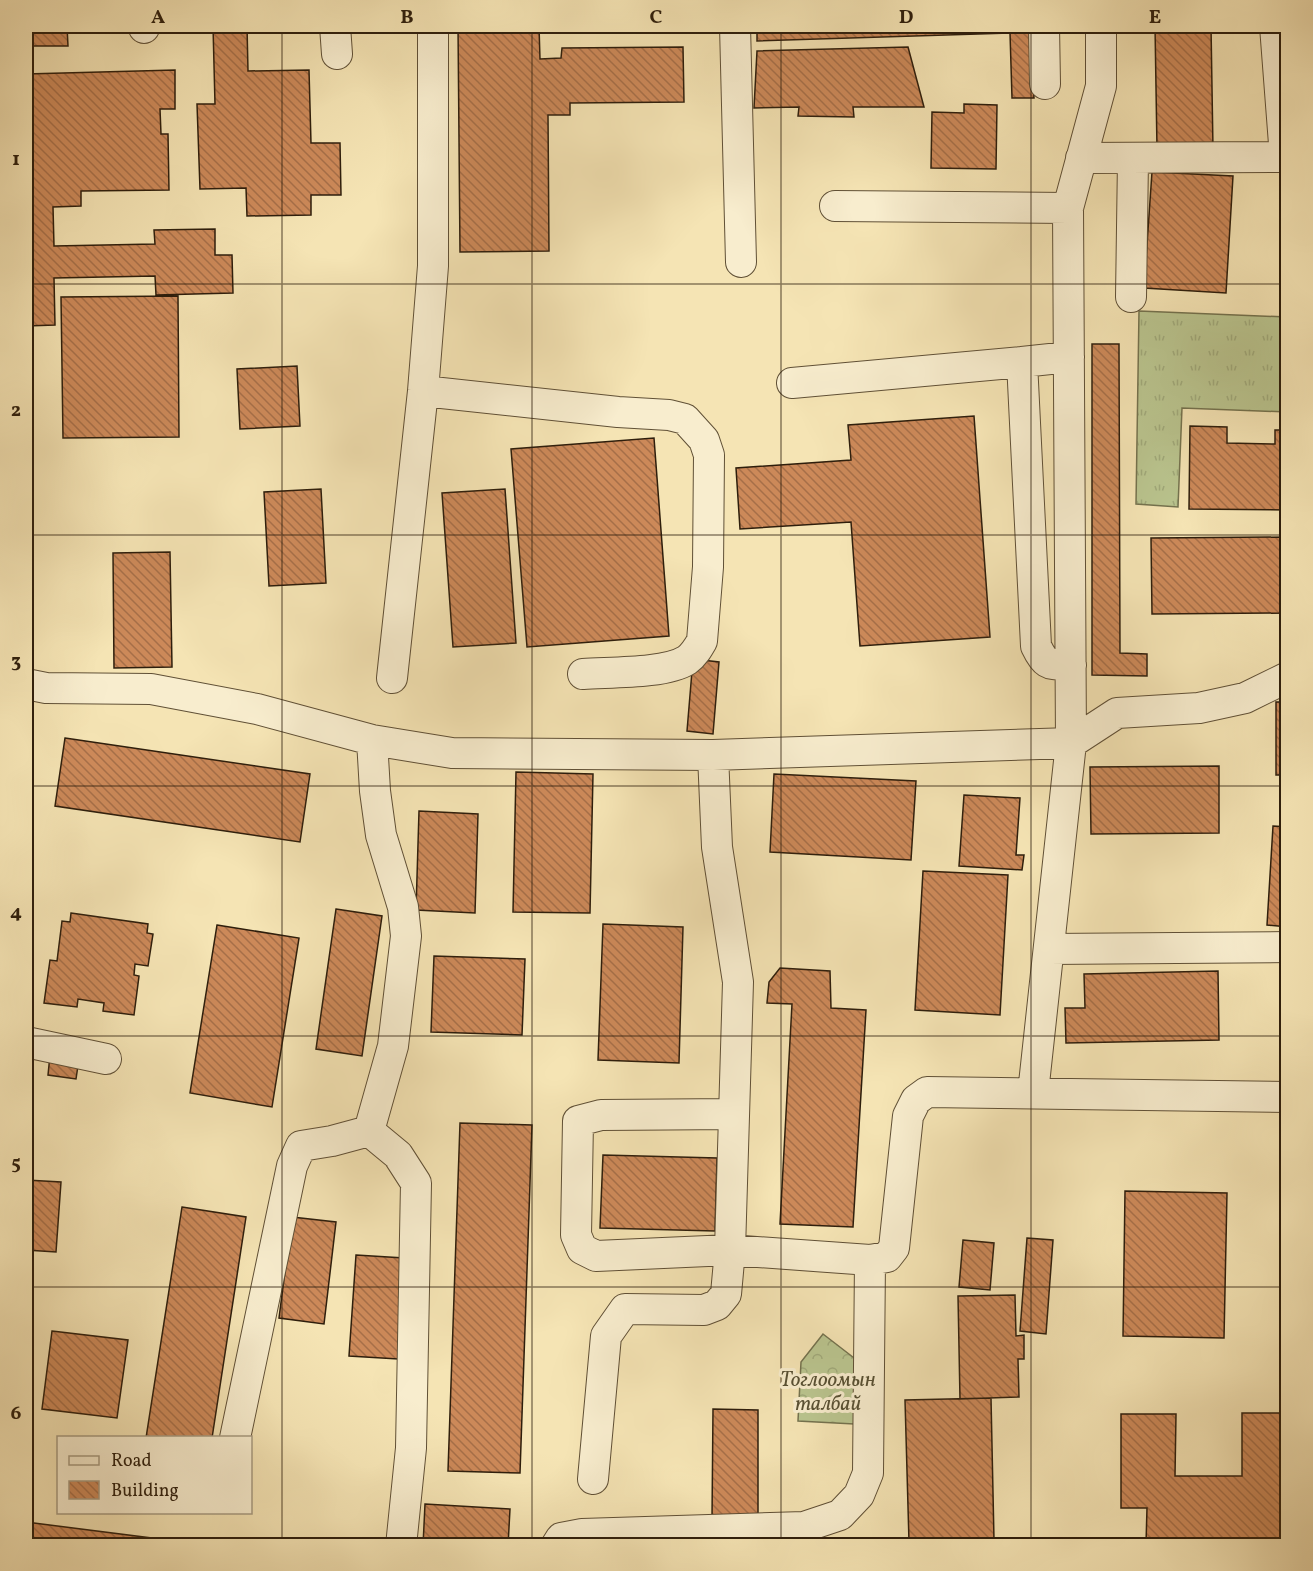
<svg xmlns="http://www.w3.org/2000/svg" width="1313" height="1571" viewBox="0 0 1313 1571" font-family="Vollkorn,serif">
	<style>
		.grass { fill: url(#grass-tufts); stroke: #74724e; stroke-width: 1.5 }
		.forest { fill: url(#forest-crowns); stroke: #74724e; stroke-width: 1.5 }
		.building { fill: url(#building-back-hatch); stroke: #2e1e0c; stroke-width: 1.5 }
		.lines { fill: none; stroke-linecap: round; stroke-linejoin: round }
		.minor-casing { stroke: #605036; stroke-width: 32 }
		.minor { stroke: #f8edce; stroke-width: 30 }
		.grid { fill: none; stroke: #2e1e0c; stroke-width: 1.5; stroke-opacity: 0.55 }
		.labels { text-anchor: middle; stroke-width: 6; stroke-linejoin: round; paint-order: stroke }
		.park-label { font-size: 21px; font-style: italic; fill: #585033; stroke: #f8edce }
		.neatline { fill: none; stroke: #2e1e0c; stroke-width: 2 }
		.grid-label { font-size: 20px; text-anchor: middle; font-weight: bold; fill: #2e1e0c }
	</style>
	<defs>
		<pattern id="grass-tufts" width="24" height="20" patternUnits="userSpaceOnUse" patternTransform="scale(1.5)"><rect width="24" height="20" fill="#bac58f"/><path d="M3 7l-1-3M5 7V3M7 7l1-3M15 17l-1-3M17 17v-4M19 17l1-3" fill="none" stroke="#a0a97a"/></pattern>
		<pattern id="forest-crowns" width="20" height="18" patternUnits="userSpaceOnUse" patternTransform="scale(1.5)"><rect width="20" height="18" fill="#bac58f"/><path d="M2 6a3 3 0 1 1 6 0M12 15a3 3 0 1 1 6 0" fill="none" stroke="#a0a97a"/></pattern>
		<pattern id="building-back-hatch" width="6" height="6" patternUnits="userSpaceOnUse" patternTransform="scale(1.5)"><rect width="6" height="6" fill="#cc8959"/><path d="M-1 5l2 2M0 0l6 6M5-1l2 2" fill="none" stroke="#a66f48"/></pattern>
	</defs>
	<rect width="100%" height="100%" fill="#f5e4b4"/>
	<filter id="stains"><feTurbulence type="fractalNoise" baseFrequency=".00333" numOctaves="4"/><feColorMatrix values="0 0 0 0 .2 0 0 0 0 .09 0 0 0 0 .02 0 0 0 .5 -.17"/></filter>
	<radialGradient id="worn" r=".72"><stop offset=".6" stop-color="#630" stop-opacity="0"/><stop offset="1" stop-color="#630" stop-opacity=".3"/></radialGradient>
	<path class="grass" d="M1139 311 1287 317V412L1182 408 1178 507 1136 504Z"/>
	<path class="forest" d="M823 1334 858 1361 854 1424 798 1421 801 1362Z"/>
	<path class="building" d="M26 26H67L68 46H26Z
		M213 26H247L248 71 309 70 311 143H340L341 195H311V215L247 216 246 188 200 189 197 104H215Z
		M458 26H539L540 59 561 58 562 48 683 47 684 102 570 103V115H548L549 251 460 252Z
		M757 26H1030L1034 98H1012L1010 33 757 41Z
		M1155 26H1211L1213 149H1157Z
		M908 47 924 107H853L854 117 798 116 799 107 754 108 757 51Z
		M175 70V109H160L161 134H168L169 190 81 191V206L53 207 54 246 155 244 154 230 215 229V255H232L233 293 156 295 155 276 54 278 55 325 26 326V74Z
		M964 104 997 105 996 169 931 168 932 112 964 113Z
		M1152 172 1233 176 1226 293 1144 288Z
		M178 296 179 437 63 438 61 297Z
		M1092 344H1119L1120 653 1147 654V676L1092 675Z
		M297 366 300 426 240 429 237 369Z
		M974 416 990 637 860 646 851 522 740 529 736 468 851 460 848 425Z
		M1190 426 1227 427V443L1275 444V430H1288V510L1189 509Z
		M654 438 669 636 527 647 511 449Z
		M321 489 326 583 269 586 264 492Z
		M505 489 516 643 453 647 442 493Z
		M1288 537V613L1152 614 1151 538Z
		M170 552 172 667 114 668 113 553Z
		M693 659 719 662 713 734 687 731Z
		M1276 702H1288V775H1276Z
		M65 738 310 774 300 842 55 806Z
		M1219 766V833L1091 834 1090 767Z
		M516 772 593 774 590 913 513 912Z
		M774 774 916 781 911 860 770 852Z
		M964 795 1020 798 1016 855H1024L1022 870 959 866Z
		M419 811 478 814 475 913 416 910Z
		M1273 826 1288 827V927L1267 925Z
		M923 871 1008 875 1000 1015 915 1010Z
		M336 909 382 916 362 1056 316 1049Z
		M71 913 148 924 147 933 153 934 148 966 135 964 134 975 139 976 134 1015 103 1011 104 1003 78 999 77 1007 44 1003 50 960 57 961 62 921 70 922Z
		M603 924 683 927 679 1063 598 1060Z
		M217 925 299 938 272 1107 190 1093Z
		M434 956 525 959 522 1035 431 1032Z
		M780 968 830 971 831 1008 866 1010 853 1227 780 1224 792 1004 767 1003 769 982Z
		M1218 971 1219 1040 1066 1043 1065 1008H1085L1084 974Z
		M50 1055 79 1059 76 1079 48 1075Z
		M460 1123 532 1125 520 1473 448 1471Z
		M603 1155 717 1158 715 1231 600 1228Z
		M26 1180 61 1182 56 1252 26 1250Z
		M1125 1191 1227 1193 1224 1338 1123 1336Z
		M182 1207 246 1217 212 1438H146Z
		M1282 1209H1288V1287H1281Z
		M292 1217 336 1222 324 1324 279 1318Z
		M1027 1238 1053 1240 1046 1334 1020 1331Z
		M963 1240 994 1243 990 1290 959 1287Z
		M356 1255 404 1258 398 1359 349 1356Z
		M1015 1295 1016 1336 1024 1335V1359H1018L1019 1397 960 1399 958 1296Z
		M52 1331 128 1340 117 1418 42 1409Z
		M991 1398 994 1540 909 1542 905 1400Z
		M713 1409 758 1410V1519H712Z
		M1242 1413H1288V1545L1146 1544 1147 1508H1121V1414H1176L1175 1476H1242Z
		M425 1504 510 1509 508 1546H423Z
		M26 1522 183 1542V1546H26Z"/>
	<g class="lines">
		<defs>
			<path id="minor" d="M335 26 337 54
				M735 26 741 262
				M1044 26 1045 84
				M1275 26 1285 157
				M144 28V26
				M1081 158 1288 157
				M835 206 1068 208
				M1131 297 1133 159
				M1069 357 1022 362 1036 646C1046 667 1049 664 1071 665
				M792 383 1022 362
				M423 391 618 412 669 415 685 419 704 440 709 455 708 567 702 641C698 648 694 655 687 660 665 674 609 672 583 674
				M392 678 423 391 433 266V26
				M26 684 46 688 151 689 257 709 372 740 452 753 713 755 1071 743 1117 713 1199 708 1245 698 1288 677
				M372 740 375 791 381 835 403 907 406 936 393 1046 369 1131 398 1155 416 1183 411 1448 401 1546
				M713 755 717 847 738 982 730 1250 596 1256 582 1249 576 1235 578 1121 601 1115 734 1114
				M1049 949 1288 947
				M26 1042 106 1059
				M1033 1093 1071 743 1068 208 1101 86V26
				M235 1438 292 1166 301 1146 332 1141 369 1131
				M593 1479 606 1336 625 1309 704 1310 717 1305 726 1294 730 1250 870 1260 887 1257 894 1248 908 1116 916 1100 927 1092 1288 1097
				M556 1546 561 1538 582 1534 804 1527 840 1515 859 1495 868 1473 870 1260"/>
		</defs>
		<use href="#minor" class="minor-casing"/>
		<use href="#minor" class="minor"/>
	</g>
	<path class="grid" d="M282 26V1546M532 26V1546M781 26V1546M1031 26V1546M26 284H1288M26 535H1288M26 786H1288M26 1036H1288M26 1287H1288"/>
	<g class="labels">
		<g class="park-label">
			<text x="828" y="1386">Тоглоомын<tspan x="828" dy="24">талбай</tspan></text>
		</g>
	</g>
	<rect width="1313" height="1571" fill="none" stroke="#f5e4b4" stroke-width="66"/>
	<rect x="57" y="1436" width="195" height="78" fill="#f8edce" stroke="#a79a80" stroke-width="1.5"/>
	<rect x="69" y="1456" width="30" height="9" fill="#f8edce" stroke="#a79a80" stroke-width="1.5"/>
	<text x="111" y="1466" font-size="18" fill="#2e1e0c">Road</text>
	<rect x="69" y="1481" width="30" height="18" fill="url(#building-back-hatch)" stroke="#a79a80" stroke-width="1.5"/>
	<text x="111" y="1496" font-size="18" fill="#2e1e0c">Building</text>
	<rect x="33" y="33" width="1247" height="1505" class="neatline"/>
	<g class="grid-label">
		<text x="158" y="23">A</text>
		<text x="407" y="23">B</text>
		<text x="656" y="23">C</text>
		<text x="906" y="23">D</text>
		<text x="1155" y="23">E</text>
		<text x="16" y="165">1</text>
		<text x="16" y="416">2</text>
		<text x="16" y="667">3</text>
		<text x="16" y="918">4</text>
		<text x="16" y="1169">5</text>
		<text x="16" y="1419">6</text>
	</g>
	<rect width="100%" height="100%" filter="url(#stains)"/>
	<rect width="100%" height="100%" fill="url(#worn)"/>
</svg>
